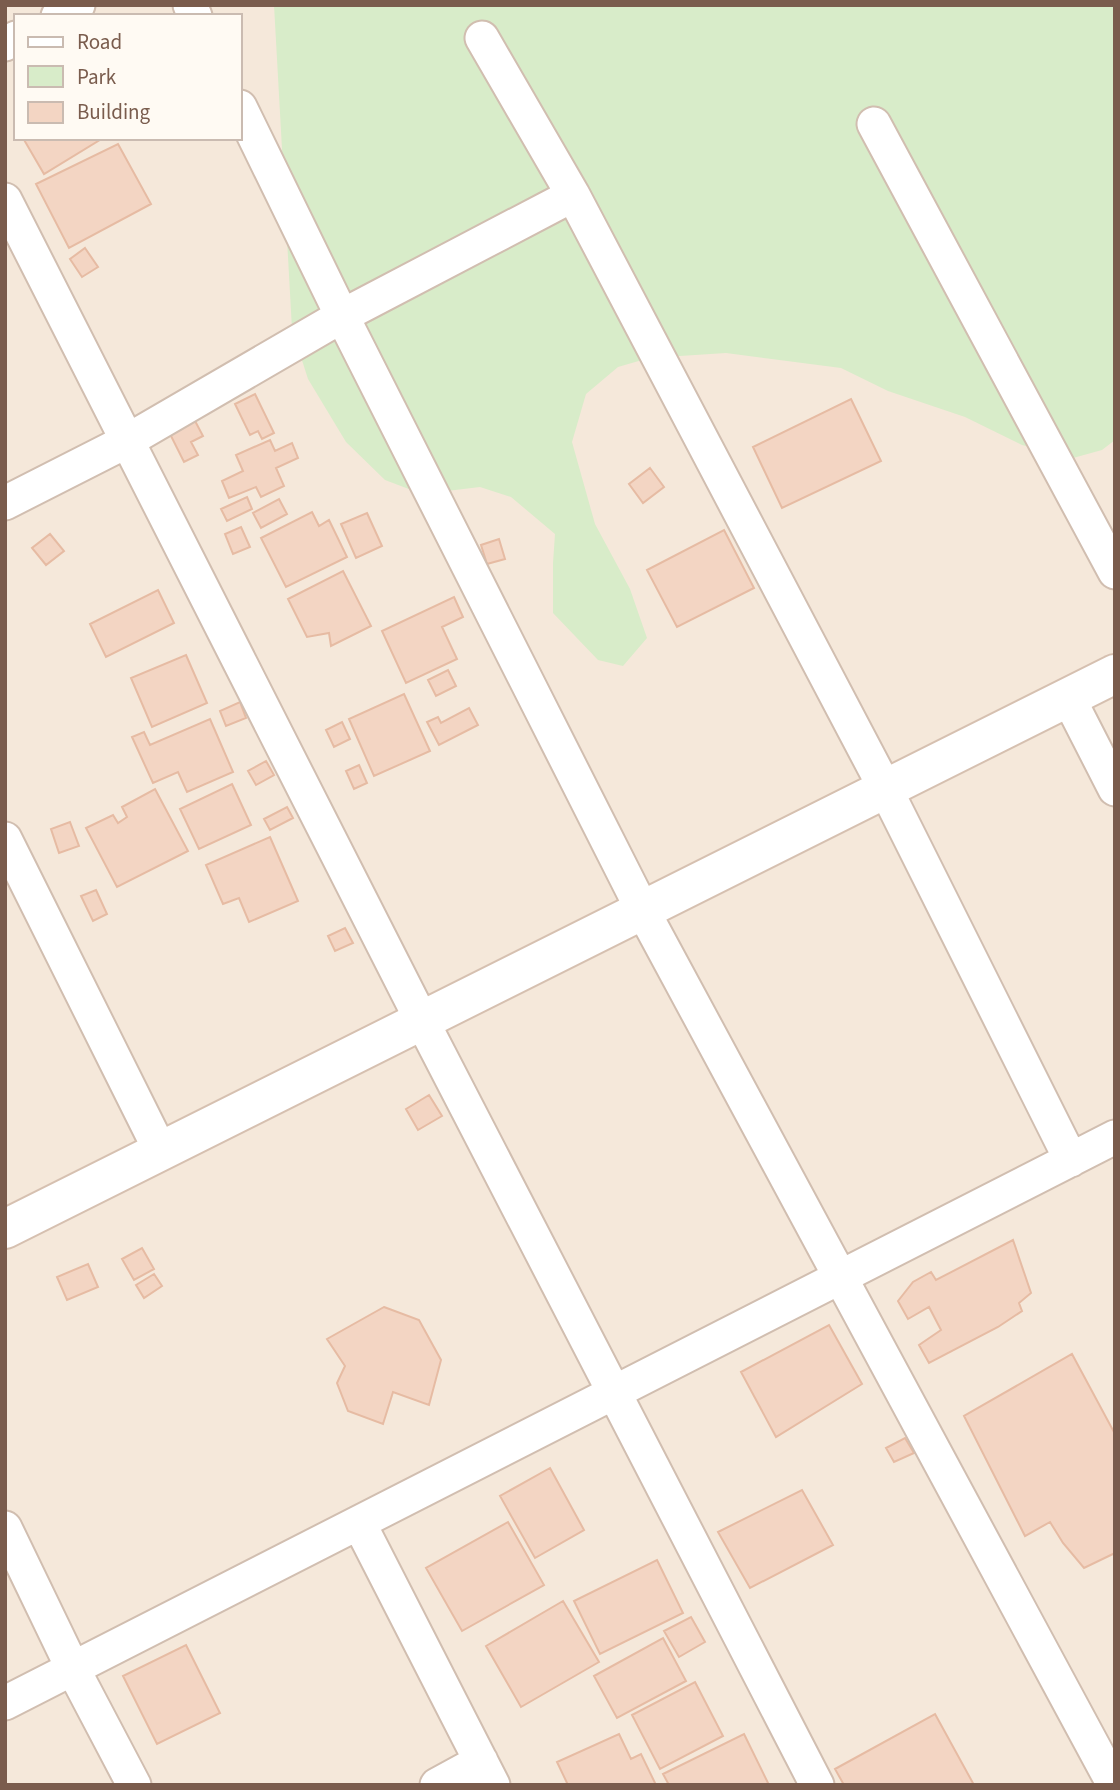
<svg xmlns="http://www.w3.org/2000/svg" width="1120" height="1790" viewBox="0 0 1120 1790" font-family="'Source Sans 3',sans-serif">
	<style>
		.residential { fill: #f5e8da; fill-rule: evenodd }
		.green { fill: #d8ecc9 }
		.building { fill: #f3d5c3; stroke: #e6bba3; stroke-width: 2 }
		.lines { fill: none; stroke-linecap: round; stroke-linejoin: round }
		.street-casing { stroke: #d1beb0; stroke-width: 37 }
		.secondary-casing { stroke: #d6c0b0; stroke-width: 42 }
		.street { stroke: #fff; stroke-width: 33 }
		.secondary { stroke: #fff; stroke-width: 38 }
	</style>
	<rect width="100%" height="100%" fill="#fdf6ec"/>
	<path class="residential" d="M5 5H1115V1785H5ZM16 16H240V138H16Z"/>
	<path class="green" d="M274 5H1115V440L1102 450 1073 458 1022 445 965 417 888 391 841 368 726 353 649 358 618 367 586 394 572 442 595 524 630 589 647 638 623 666 598 660 553 613V563L555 534 511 497 480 487 422 494 385 480 346 442 308 379 292 329Z"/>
	<path class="building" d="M23 138H103L44 174Z
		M118 144 151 204 69 248 36 184Z
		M85 248 98 267 82 277 70 259Z
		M255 394 274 433 262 439 258 431 250 435 235 404Z
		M851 399 881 461 782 508 753 447Z
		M194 419 203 436 191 442 198 455 184 462 169 432Z
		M270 440 275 451 292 443 298 458 276 468 284 486 261 497 256 487 229 498 222 481 243 471 236 455Z
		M650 468 664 487 643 503 629 484Z
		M247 497 252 509 227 521 221 509Z
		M279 499 287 514 261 528 253 513Z
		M312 512 319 526 329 520 347 557 286 587 261 538Z
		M367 513 382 546 356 558 341 524Z
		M241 527 250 547 233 554 225 534Z
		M724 530 754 588 677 627 647 570Z
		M50 534 64 551 46 565 32 548Z
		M499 539 505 559 487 564 481 545Z
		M343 571 371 626 331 646 329 633 307 637 288 599Z
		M158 590 174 623 106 657 90 624Z
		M454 597 463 617 442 627 457 659 406 683 382 631Z
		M186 655 207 703 152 727 131 678Z
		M448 670 456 686 436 696 428 680Z
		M404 694 430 751 374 776 349 719Z
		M240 702 246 718 226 726 220 711Z
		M469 708 478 725 439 745 427 722 438 717 441 723Z
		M210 719 233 772 187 792 178 772 153 783 132 737 144 732 150 745Z
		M342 722 350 739 334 747 326 730Z
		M266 761 274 775 256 785 248 771Z
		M359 765 367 783 354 789 346 771Z
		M232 784 251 825 199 849 180 809Z
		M155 789 188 851 117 887 86 828 113 815 118 823 127 817 122 807Z
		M287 807 293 818 270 830 264 819Z
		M70 822 79 846 59 853 51 829Z
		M270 837 298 901 249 922 239 898 223 904 206 865Z
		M96 890 107 914 93 921 81 896Z
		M345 928 353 943 335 951 328 936Z
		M429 1095 442 1116 418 1130 406 1109Z
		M1013 1240 1031 1293 1019 1303 1022 1311 998 1327 929 1363 919 1345 941 1330 929 1307 908 1319 898 1301 913 1282 931 1272 936 1280Z
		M142 1248 154 1269 134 1280 122 1259Z
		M88 1264 98 1287 67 1300 57 1277Z
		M154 1274 162 1286 144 1298 136 1285Z
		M384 1307 419 1320 441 1360 429 1405 393 1392 383 1424 348 1411 337 1383 345 1366 327 1339Z
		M829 1325 862 1384 776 1437 741 1372Z
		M1072 1354 1115 1434V1553L1084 1568 1063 1543 1050 1522 1025 1536 964 1416Z
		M905 1438 914 1453 894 1462 886 1448Z
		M550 1468 584 1530 535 1558 500 1496Z
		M802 1490 833 1545 750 1588 718 1532Z
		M508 1522 544 1585 462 1631 426 1568Z
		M657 1560 683 1613 600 1654 574 1601Z
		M563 1601 599 1662 521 1707 486 1646Z
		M691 1617 705 1642 679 1657 664 1631Z
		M663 1638 686 1681 617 1718 594 1676Z
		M186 1645 220 1713 157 1744 123 1676Z
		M695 1682 723 1736 660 1769 632 1715Z
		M935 1714 974 1785H844L835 1769Z
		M619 1734 631 1759 641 1754 656 1785H568L557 1762Z
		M744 1734 769 1785H669L663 1774Z"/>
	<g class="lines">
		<defs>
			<path id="street" d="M190 5 195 16
				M58 16 78 5
				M482 38 573 195
				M5 44 16 38
				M240 107 342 316 643 911 1114 1785
				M874 124 1115 572
				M5 200 422 1021 817 1785
				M5 503 127 441 342 316 573 195 885 788 1071 1160
				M1068 697 1115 789
				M5 839 161 1152
				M359 1523 493 1785
				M5 1528 73 1669 134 1785
				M5 1703 1115 1137
				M437 1785 481 1761"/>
			<path id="secondary" d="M5 1229 1115 674"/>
		</defs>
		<use href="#street" class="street-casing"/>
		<use href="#secondary" class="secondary-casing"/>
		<use href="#street" class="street"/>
		<use href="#secondary" class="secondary"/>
	</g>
	<rect width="1120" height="1790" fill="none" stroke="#7a5c4d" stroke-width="14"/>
	<rect x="14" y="14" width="228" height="126" fill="#fffaf3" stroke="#cabbb1" stroke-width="2"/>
	<rect x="28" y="37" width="35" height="10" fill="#ffffff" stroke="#cabbb1" stroke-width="2"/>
	<text x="77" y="49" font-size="21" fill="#7a5c4d">Road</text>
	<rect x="28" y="66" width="35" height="21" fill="#d8ecc9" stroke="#cabbb1" stroke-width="2"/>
	<text x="77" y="84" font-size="21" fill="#7a5c4d">Park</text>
	<rect x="28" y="102" width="35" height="21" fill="#f3d5c3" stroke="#cabbb1" stroke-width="2"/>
	<text x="77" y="119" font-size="21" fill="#7a5c4d">Building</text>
</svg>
